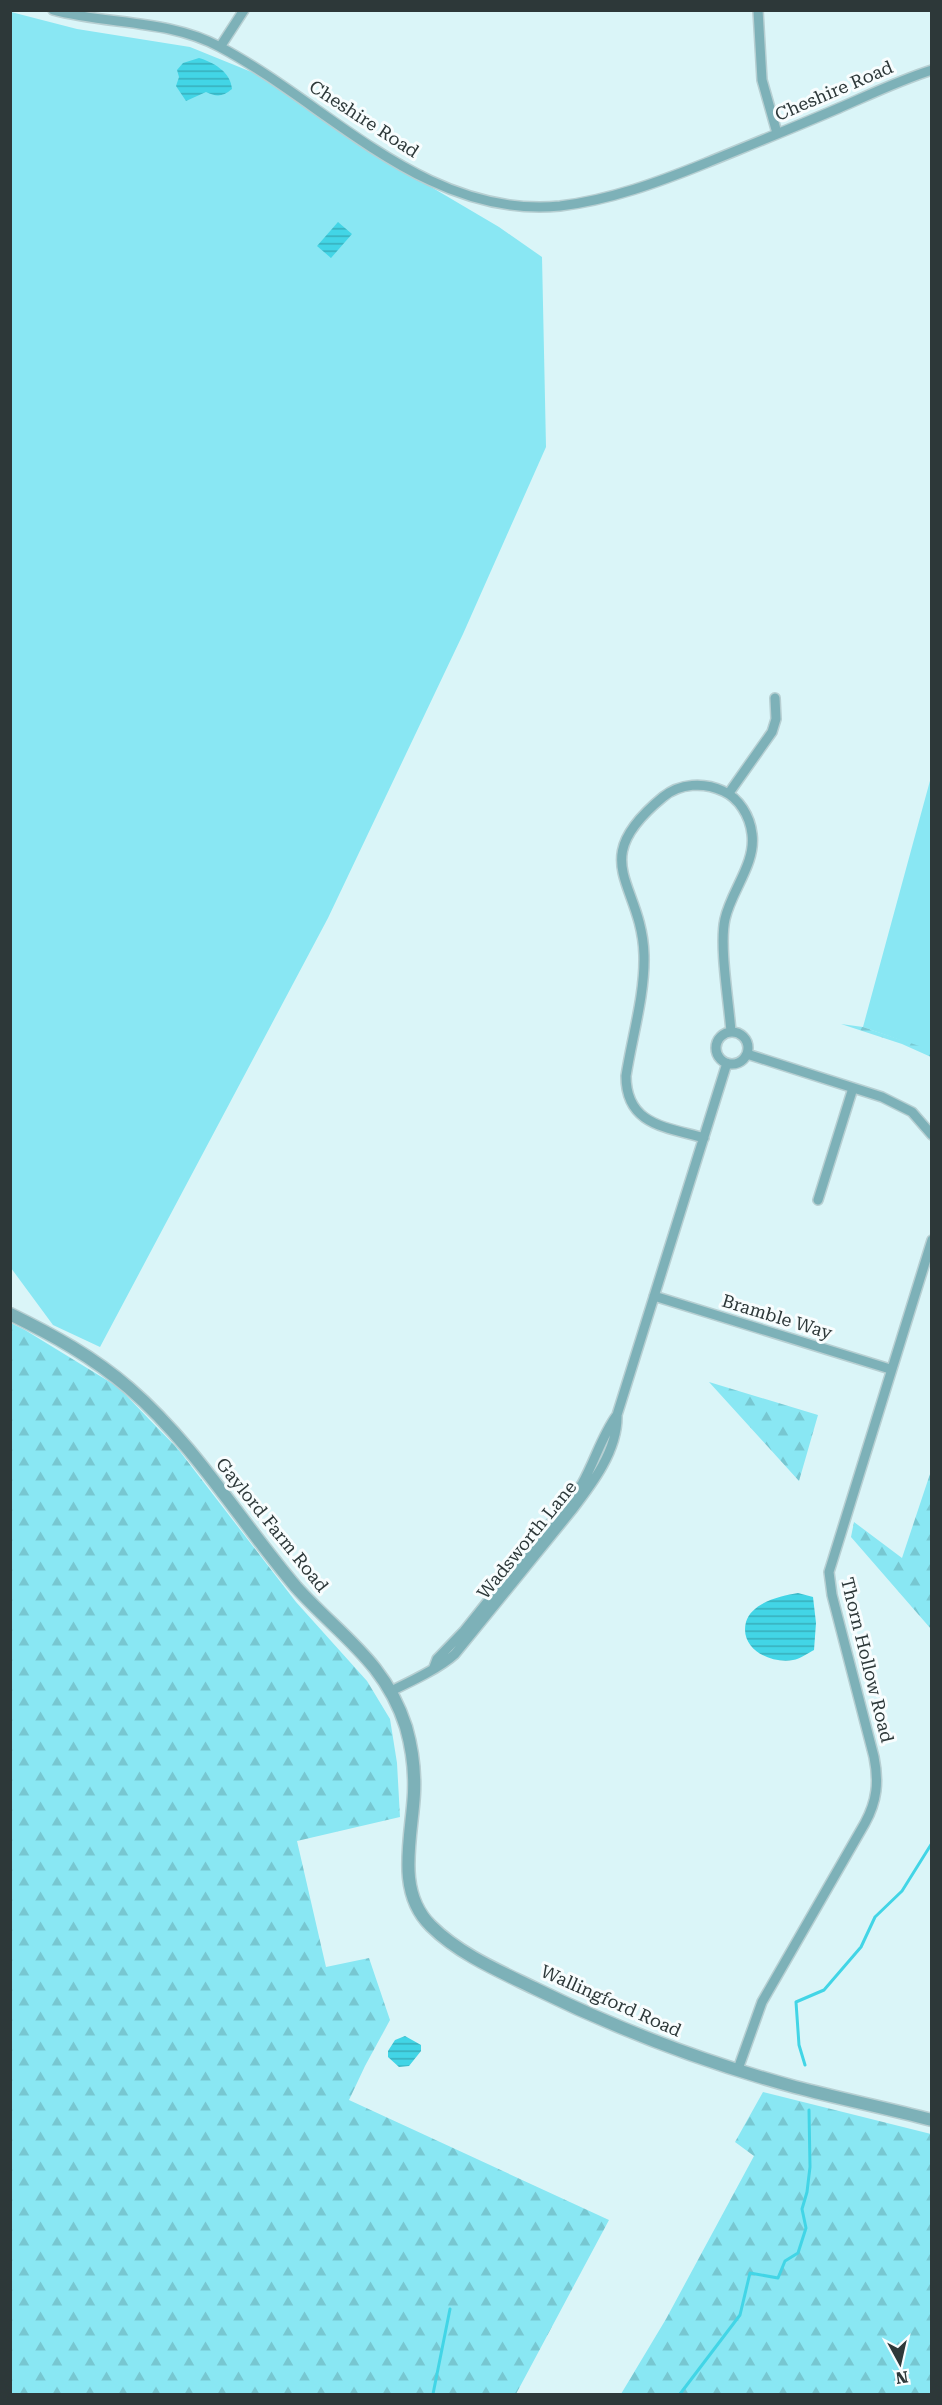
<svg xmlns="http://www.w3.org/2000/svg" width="942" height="2405" viewBox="0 0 942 2405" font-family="'Roboto Serif',serif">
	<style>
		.green { fill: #89e7f3 }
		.forest { fill: url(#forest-firs) }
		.water { fill: url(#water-rules) }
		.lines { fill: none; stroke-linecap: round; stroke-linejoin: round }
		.stream { stroke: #42d5e6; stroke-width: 3 }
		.minor-casing { stroke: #b7cfd2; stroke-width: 12 }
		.tertiary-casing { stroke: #b7cfd2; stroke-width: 15 }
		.minor { stroke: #7db1b8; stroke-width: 9 }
		.tertiary { stroke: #7db1b8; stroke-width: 12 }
		.labels { text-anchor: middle; stroke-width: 6; stroke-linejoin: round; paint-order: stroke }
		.street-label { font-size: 18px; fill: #2d3839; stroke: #f8fdfe }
	</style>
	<defs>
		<pattern id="forest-firs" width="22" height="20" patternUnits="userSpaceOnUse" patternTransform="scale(1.5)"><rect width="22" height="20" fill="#89e7f3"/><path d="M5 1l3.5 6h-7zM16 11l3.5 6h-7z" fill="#77c7d1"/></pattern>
		<pattern id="water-rules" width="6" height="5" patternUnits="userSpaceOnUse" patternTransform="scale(1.5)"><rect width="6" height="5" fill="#42d5e6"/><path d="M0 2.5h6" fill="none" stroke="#38aebb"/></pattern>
	</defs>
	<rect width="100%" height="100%" fill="#daf5f8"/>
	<path class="green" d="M11 12 77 29 190 47 254 73 365 148 499 227 542 257 546 447 463 634 328 918 100 1347 53 1325 11 1268Z
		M931 777V1051L863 1027Z"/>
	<path class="forest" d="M841 1024 863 1027 931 1050V1057L902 1044Z
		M11 1323 25 1330 118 1387 178 1449 296 1602 367 1681 390 1719 397 1763 400 1817 297 1841 326 1967 369 1958 390 2020 365 2066 349 2100 609 2220 516 2394H11Z
		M709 1382 818 1415 799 1481Z
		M931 1471V1629L851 1537 854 1522 902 1558Z
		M763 2092 931 2134V2394H621L666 2319 754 2156 735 2142Z"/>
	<path class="water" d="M199 58C213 62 231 72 232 89 222 97 217 97 206 92L186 101 176 86 179 77 177 70 183 63Z
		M338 222 352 234 331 258 317 246Z
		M798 1593 813 1597 816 1623 814 1650C808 1653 800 1659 793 1660 771 1664 739 1649 746 1622 752 1602 781 1596 798 1593Z
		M405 2036 421 2045V2051L409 2066 399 2067 388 2057V2051L395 2040Z"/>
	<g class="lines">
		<path class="stream" d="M805 2065 799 2045 796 2002 824 1990 861 1947 875 1917 902 1891 932 1843
			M433 2394 450 2309
			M680 2394 740 2315 750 2273 778 2278 785 2261 798 2253 806 2228 802 2209 807 2192 810 2167 809 2110"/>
		<defs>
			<path id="minor" d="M53 10C108 25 168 19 220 47 329 105 426 219 560 206 610 200 659 182 706 163 750 145 795 127 839 108 869 95 900 80 932 70
				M758 10 762 80 777 133
				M220 47 244 10
				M729 793 772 732 776 719 775 698
				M716 1048a16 16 0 1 1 32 0a16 16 0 1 1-32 0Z
				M747 1054 882 1097 912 1112 932 1135
				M704 1138C666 1127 626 1125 626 1076 632 1037 645 995 644 955 642 882 584 862 663 797 680 783 704 782 723 791 739 798 750 816 752 834 756 864 731 891 725 919 719 946 729 1003 731 1032
				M818 1200 853 1088
				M654 1296 890 1369
				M434 1667 437 1659 464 1631 582 1484C595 1461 602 1435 617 1415
				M391 1691C410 1682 440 1668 455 1654L572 1510C592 1484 618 1450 617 1415L727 1063
				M738 2069 762 2002 865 1823C877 1801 879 1782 874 1757L832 1595 829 1572 932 1240"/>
			<path id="tertiary" d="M10 1314C53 1335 93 1357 129 1388 195 1445 240 1521 296 1587 339 1635 385 1661 406 1727 412 1748 415 1771 414 1793 412 1837 395 1891 431 1926 459 1954 499 1971 534 1988 619 2030 703 2062 795 2087 841 2099 886 2108 932 2120"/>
		</defs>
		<use href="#minor" class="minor-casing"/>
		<use href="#tertiary" class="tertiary-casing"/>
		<use href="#minor" class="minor"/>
		<use href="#tertiary" class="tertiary"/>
	</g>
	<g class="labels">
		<g class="street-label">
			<text transform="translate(834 91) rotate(-23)" y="6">Cheshire Road</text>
			<text transform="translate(364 119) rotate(33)" y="6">Cheshire Road</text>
			<text transform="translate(777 1317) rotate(17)" y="6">Bramble Way</text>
			<text transform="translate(272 1525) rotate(51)" y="6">Gaylord Farm Road</text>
			<text transform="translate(527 1540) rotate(-51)" y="6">Wadsworth Lane</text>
			<text transform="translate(867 1660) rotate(76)" y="6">Thorn Hollow Road</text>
			<text transform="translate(611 2001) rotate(24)" y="6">Wallingford Road</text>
		</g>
	</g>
	<rect width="942" height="2405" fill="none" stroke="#2d3839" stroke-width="24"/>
	<g transform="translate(900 2363) rotate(172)" stroke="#f8fdfe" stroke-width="4.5" paint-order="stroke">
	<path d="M0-4.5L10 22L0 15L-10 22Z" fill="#2d3839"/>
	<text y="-9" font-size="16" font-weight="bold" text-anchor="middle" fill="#2d3839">N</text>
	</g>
</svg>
